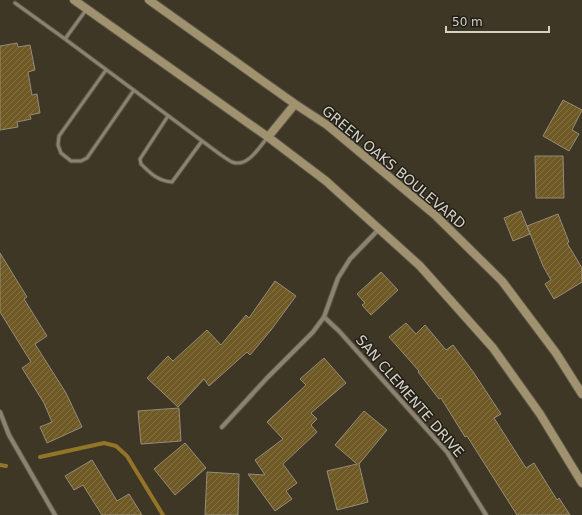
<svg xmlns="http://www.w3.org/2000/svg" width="582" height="515" viewBox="0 0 582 515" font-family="'DejaVu Sans',sans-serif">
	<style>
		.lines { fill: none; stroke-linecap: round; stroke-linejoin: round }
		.stream { stroke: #937528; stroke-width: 4 }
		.building { fill: url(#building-hatch); stroke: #958c79 }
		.lane-casing { stroke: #5a5446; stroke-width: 5 }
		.street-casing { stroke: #5a5446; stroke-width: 6 }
		.secondary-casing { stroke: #5a5446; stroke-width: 10 }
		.lane { stroke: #8b826f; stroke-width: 3 }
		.street { stroke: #8b826f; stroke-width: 4 }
		.secondary { stroke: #a0916f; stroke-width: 8 }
		.labels { text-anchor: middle; stroke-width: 3; stroke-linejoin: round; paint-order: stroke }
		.street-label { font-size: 14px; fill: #d5d1c7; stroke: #221f17 }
	</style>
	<defs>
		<pattern id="building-hatch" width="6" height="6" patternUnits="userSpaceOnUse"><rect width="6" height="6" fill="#6f5a26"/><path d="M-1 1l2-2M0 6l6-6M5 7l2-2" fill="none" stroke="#837144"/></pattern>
	</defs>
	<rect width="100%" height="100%" fill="#3e3726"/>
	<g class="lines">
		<path class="stream" d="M40 457 104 443 116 446 127 456 163 515
			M0 465 6 466"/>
	</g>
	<path class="building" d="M17 43 18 47 30 45 35 70 28 72 32 95 37 94 40 113 30 115 31 119 17 122 18 127 0 130V46Z
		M563 100 582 110 572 130 579 134 569 151 543 136Z
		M535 156H563L564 198H536Z
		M521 211 530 234 513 241 504 218Z
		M558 214 569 242 567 243 582 268V282L554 299 545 284 551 280 543 266 527 226Z
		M0 253 27 297 24 299 47 336 35 344 66 393 82 427 47 443 40 427 52 422 44 403 22 368 31 362 0 312Z
		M381 272 398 290 371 315 362 305 365 303 357 294Z
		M275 281 296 296 271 330 250 355 247 352 209 386 204 379 178 407 147 378 168 356 173 361 207 330 221 345 246 315 249 318Z
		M406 323 416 334 425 325 446 350 453 345 474 373 501 414 494 418 526 468 534 463 557 500 559 498 570 515H517L467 436 465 437 441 398 439 399 418 372 419 371 389 337Z
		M324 358 346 383 311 413 317 419 311 425 317 432 283 464 297 483 286 491 292 499 275 511 248 474 265 475 255 460 283 439 267 422 306 385 300 379Z
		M179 408 181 441 141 444 138 411Z
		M364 411 387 430 359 464 368 502 337 510 327 471 357 464 335 445Z
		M185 443 206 468 175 495 154 469Z
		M92 460 117 501 129 494 142 515H102L83 485 74 490 65 476Z
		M207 472 239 474 238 515H205Z"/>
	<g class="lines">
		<defs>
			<path id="lane" d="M15 3 65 39
				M86 10 65 39 221 155C224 157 228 160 232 162 247 168 259 148 267 138
				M106 70 59 136 58 145 61 153 71 161H81L87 158 134 90
				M168 116 140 159 141 164C150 173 158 181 172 182L202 141"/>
			<path id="street" d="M324 317 339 331 447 452 486 515
				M0 412 9 435 55 515
				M222 427 267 378 313 332 324 317 338 278 350 259 379 229"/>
			<path id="secondary" d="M74 0 268 137 326 181 420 266 493 348 540 414 582 483
				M149 0 295 104 327 125 435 215 502 281 556 353 582 394
				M268 137 295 104"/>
		</defs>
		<use href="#lane" class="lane-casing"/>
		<use href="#street" class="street-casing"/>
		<use href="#secondary" class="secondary-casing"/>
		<use href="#lane" class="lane"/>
		<use href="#street" class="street"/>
		<use href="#secondary" class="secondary"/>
	</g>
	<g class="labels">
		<g class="street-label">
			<text transform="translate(394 167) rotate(40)" y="5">GREEN OAKS BOULEVARD</text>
			<text transform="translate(410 396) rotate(49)" y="5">SAN CLEMENTE DRIVE</text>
		</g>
	</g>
	<path d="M446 26v6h103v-6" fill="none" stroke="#d5d1c7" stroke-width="2"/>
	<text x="452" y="26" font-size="12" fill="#d5d1c7" stroke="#221f17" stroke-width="3" paint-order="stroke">50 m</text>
</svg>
